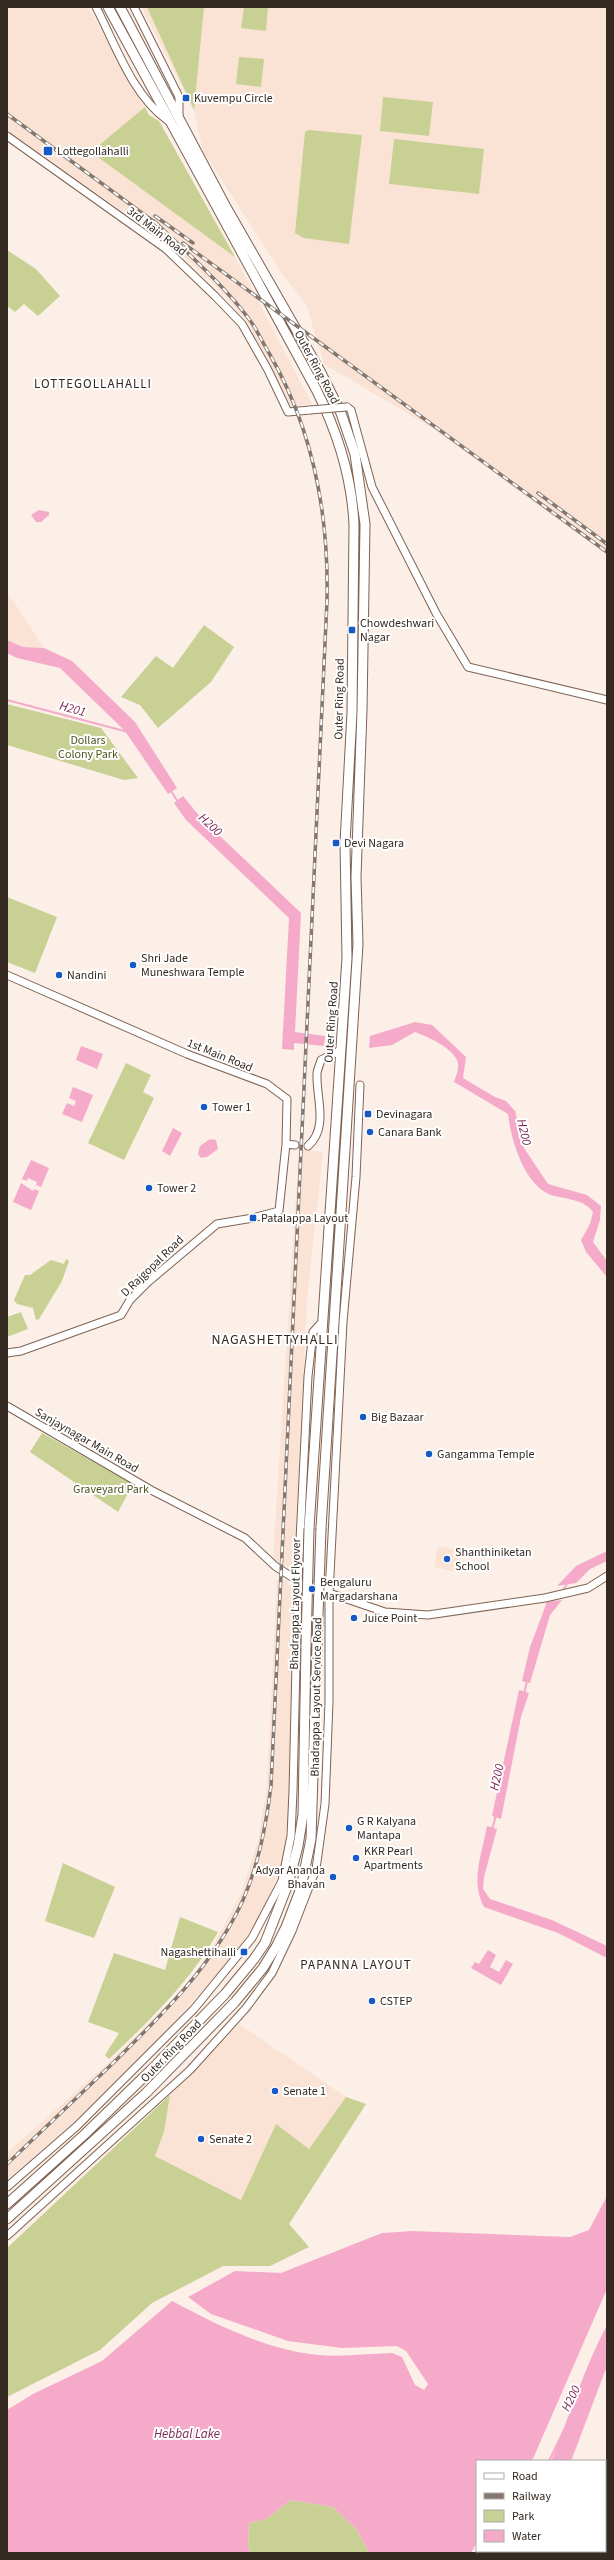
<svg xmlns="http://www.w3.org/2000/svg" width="614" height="2560" viewBox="0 0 614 2560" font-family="'Source Sans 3',sans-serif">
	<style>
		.built { fill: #fae3d5 }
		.green { fill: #c8d193 }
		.water { fill: #f5aaca }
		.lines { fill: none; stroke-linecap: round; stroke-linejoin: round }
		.stream { stroke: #f5aaca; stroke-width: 2 }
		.tertiary-tunnel { stroke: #d3c8c0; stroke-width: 7; stroke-dasharray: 7 3.5; stroke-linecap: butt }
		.tertiary-casing { stroke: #7e6353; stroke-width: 9 }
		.trunk-casing { stroke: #7e6353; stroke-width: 11 }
		.tertiary { stroke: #fff; stroke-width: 7 }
		.trunk { stroke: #fff; stroke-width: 9 }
		.rail-casing { stroke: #83776f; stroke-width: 3.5 }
		.rail { stroke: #fff; stroke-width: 2; stroke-dasharray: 6; stroke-linecap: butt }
		.tertiary-bridge-casing { stroke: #7e6353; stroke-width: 9; stroke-linecap: butt }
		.trunk-bridge-casing { stroke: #7e6353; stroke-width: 11; stroke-linecap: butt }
		.tertiary-bridge { stroke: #fff; stroke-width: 7 }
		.trunk-bridge { stroke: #fff; stroke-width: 9 }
		.poi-dot { fill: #175ac5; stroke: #fff; stroke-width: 1.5 }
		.labels { text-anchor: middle; stroke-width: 4; stroke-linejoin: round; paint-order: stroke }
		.poi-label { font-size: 12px; fill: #352a22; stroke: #fff; text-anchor: start }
		.street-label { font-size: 12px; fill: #352a22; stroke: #fff }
		.park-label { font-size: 12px; fill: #505620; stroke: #fff }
		.neighbourhood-label { font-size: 13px; letter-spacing: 1px; fill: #352a22; stroke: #fff }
		.water-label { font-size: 13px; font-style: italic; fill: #7e2955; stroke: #fff }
		.quarter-label { font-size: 14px; letter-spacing: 1px; fill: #352a22; stroke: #fff }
	</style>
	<rect width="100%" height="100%" fill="#fbefe7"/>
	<path class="built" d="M7 7H88L149 115 159 121 235 257 312 404 291 406 247 321 217 287 169 243 7 132Z
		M141 7H607V555L432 428 324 364 306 304 283 275 203 151 194 110Z
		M7 594 16 605 44 648 23 647 7 640Z
		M299 1149 323 1152 307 1299 294 1570 273 1559Z
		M438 1546 461 1551 457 1572 434 1567Z
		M277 1579 288 1581V1585L294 1586 288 1824 281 1866 265 1907 235 1955 164 2033 96 2102 7 2180V2153L108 2063 175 1997 205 1961 242 1891 258 1841 267 1786Z
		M239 2024 346 2097 366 2104 289 2224 155 2156 164 2132 170 2095Z"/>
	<path class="green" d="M147 7H204L194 110Z
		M244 7H268L266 31 241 28Z
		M239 57 264 59 261 87 236 84Z
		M383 97 433 102 429 136 380 131Z
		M145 107 149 115 159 121 235 257 91 152Z
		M308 130 362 135 349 244 304 238 295 233 305 132Z
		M394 139 484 149 479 194 389 184Z
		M7 250 36 269 60 296 38 316 24 304 15 312 7 306Z
		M204 625 234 647 211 682 158 728 140 705 121 697 156 656 173 668Z
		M7 704 101 728 138 778 124 780 7 745Z
		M7 897 57 917 35 973 7 962Z
		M126 1063 151 1075 143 1092 154 1098 124 1160 88 1143Z
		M66 1259 69 1261 62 1281 39 1319 36 1320 33 1308 17 1304 14 1300 25 1275H30L51 1260 64 1264Z
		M21 1312 28 1329 7 1337V1317Z
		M42 1433 133 1484 118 1512 30 1452Z
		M63 1863 115 1887 94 1938 45 1921Z
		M180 1917 218 1932C190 1982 150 2020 109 2059L105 2055 119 2033 88 2022 114 1953 165 1970Z
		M170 2095 164 2132 155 2156 241 2200 276 2124 309 2149 346 2097 366 2104 289 2224 309 2247 270 2266H223L152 2303 100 2350 7 2397V2248Z
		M291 2500 333 2507 357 2530 369 2553H250L248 2546 249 2523 266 2519Z"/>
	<path class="water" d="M39 510 49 512V515L41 522H36L31 515Z
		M7 640 23 647 44 648 72 661 135 722 177 788 168 794 125 731 60 668 17 658 7 653Z
		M183 796 202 819 301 913 295 1032 325 1036 324 1046 294 1043V1050L282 1049 289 918 186 820 174 803Z
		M415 1022 432 1025 466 1057 463 1078 495 1097 506 1101 515 1111 524 1148 548 1184 587 1195 601 1206 600 1220 593 1242 607 1261V1277L586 1252 581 1240 590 1224 593 1212C584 1199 565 1199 551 1195 524 1185 511 1140 508 1114L454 1082C456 1076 459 1070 458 1063 454 1048 428 1037 415 1032L392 1045 369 1048 370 1036Z
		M81 1046 103 1054 97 1069 76 1060Z
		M73 1087 93 1095 82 1122 62 1114 67 1103 74 1106 76 1101 69 1098Z
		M173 1128 182 1133 170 1156 162 1151Z
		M210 1139 216 1140 218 1149 207 1157 201 1158 198 1154 200 1146Z
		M31 1160 49 1168 41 1187 36 1185 37 1182 28 1178 27 1181 22 1179Z
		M21 1183 33 1191 34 1189 39 1191 31 1210 13 1202Z
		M607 1551V1561L590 1569 576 1583 557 1586 576 1566Z
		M562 1600 550 1615 530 1683 522 1681 530 1647 547 1602Z
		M519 1690 529 1693 521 1717 501 1819 492 1816Z
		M487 1826 497 1829 484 1877 483 1889 490 1899 552 1920 607 1946V1958L558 1933 484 1907C470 1881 482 1854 487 1826Z
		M488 1950 496 1955 490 1967 499 1972 506 1960 513 1964 501 1985 471 1968 475 1962 479 1964Z
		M607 2196V2289L532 2461H477V2542L471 2553H369L357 2530 333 2507 291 2500 266 2519 249 2523 248 2546 250 2553H7V2410L33 2394 102 2361 172 2301C217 2325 267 2350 318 2355 342 2357 368 2354 392 2353L402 2357 415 2385 424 2390 428 2384 406 2351 397 2346 342 2348 288 2341 211 2314 188 2297 235 2271 281 2273 382 2233 413 2231 570 2237 589 2230Z
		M607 2325V2366L573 2456 571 2461H551C570 2415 584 2368 607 2325Z"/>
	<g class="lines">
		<path class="stream" d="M7 700 128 732
			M171 791 178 802
			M562 1592 567 1584
			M524 1694 527 1681
			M492 1830 496 1815
			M549 2461 565 2428"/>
		<path class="tertiary-tunnel" d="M295 1145 308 1146"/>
		<defs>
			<path id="tertiary" d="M96 7C116 46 132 94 167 120
				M134 7 179 97V118
				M7 136 166 249 215 296 242 324 268 370 288 412 310 410
				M347 407 351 410 372 487 436 613 468 667 607 700
				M7 975 187 1054 267 1084 287 1099 286 1144 279 1211 253 1218 217 1224 148 1282 130 1300 121 1315 21 1351 7 1353
				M286 1144 295 1145
				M308 1146C329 1128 316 1098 317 1074 317 1070 320 1064 321 1060L341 1050
				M7 1406 151 1490 245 1538 275 1566 298 1581 304 1590 322 1594 326 1592 385 1612 428 1615 545 1598 588 1588 607 1576
				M303 1583 324 1587 326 1592
				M7 2187 77 2126 194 2009 252 1938 282 1881 291 1836 293 1791 298 1581 308 1376 313 1332 321 1323
				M7 2236 190 2070 246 2008 272 1973 292 1931 316 1869 325 1804 329 1702V1594L343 1322 356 1177 360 1085"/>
			<path id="trunk" d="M108 7 316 389C337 431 352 478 354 525L352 713 345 843 347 958 309 1528
				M120 7 226 207 320 371 341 413 355 454 365 524 362 710 356 877 358 944 321 1528
				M7 2204 85 2134 150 2071 225 1994 254 1959 265 1943 288 1884 298 1846 303 1815 306 1645
				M7 2219 146 2093 235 2002 263 1968 276 1947 286 1927 301 1888 311 1839 317 1645"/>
		</defs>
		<use href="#tertiary" class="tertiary-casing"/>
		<use href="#trunk" class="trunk-casing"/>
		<use href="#tertiary" class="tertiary"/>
		<use href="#trunk" class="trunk"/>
		<defs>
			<path id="rail" d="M7 114 157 224
				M155 216 193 243
				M183 243 607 552
				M538 493 607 544
				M7 2164C41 2132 75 2099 110 2066 161 2016 213 1966 243 1900 259 1863 266 1825 271 1786L327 601C329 513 313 429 269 353 262 342 257 329 249 319 222 283 187 253 154 221"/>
		</defs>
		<use href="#rail" class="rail-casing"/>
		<use href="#rail" class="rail"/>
		<defs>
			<path id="tertiary-bridge" d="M310 410 347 407"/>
			<path id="trunk-bridge" d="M306 1645 309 1528
				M317 1645 321 1528"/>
		</defs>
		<use href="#tertiary-bridge" class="tertiary-bridge-casing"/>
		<use href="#trunk-bridge" class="trunk-bridge-casing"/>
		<use href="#tertiary-bridge" class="tertiary-bridge"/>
		<use href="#trunk-bridge" class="trunk-bridge"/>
	</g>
	<g class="poi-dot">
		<rect x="182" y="94" width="8" height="8" rx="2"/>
		<rect x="43" y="146" width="10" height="10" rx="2"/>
		<rect x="348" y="626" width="8" height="8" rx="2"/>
		<rect x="332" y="839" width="8" height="8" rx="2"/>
		<circle cx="133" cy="965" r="4"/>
		<circle cx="59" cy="975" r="4"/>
		<circle cx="204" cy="1107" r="4"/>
		<rect x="364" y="1110" width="8" height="8" rx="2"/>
		<circle cx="370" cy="1132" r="4"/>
		<circle cx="149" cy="1188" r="4"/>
		<rect x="249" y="1214" width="8" height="8" rx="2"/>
		<circle cx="363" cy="1417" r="4"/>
		<circle cx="429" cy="1454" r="4"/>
		<circle cx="447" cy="1559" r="4"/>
		<circle cx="312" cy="1589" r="4"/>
		<circle cx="354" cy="1618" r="4"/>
		<circle cx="349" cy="1828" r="4"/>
		<circle cx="356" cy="1858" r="4"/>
		<circle cx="333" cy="1877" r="4"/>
		<rect x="240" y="1948" width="8" height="8" rx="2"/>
		<circle cx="372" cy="2001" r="4"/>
		<circle cx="275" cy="2091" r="4"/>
		<circle cx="201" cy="2139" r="4"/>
	</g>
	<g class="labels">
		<g class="poi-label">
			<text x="194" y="102">Kuvempu Circle</text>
			<text x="57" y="155">Lottegollahalli</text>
			<text x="360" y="627">Chowdeshwari<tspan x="360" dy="14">Nagar</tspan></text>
			<text x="344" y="847">Devi Nagara</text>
			<text x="141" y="962">Shri Jade<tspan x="141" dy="14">Muneshwara Temple</tspan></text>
			<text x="67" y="979">Nandini</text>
			<text x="212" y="1111">Tower 1</text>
			<text x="376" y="1118">Devinagara</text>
			<text x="378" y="1136">Canara Bank</text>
			<text x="157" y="1192">Tower 2</text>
			<text x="261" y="1222">Patalappa Layout</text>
			<text x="371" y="1421">Big Bazaar</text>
			<text x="437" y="1458">Gangamma Temple</text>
			<text x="455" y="1556">Shanthiniketan<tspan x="455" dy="14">School</tspan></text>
			<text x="320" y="1586">Bengaluru<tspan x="320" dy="14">Margadarshana</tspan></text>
			<text x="362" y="1622">Juice Point</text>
			<text x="357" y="1825">G R Kalyana<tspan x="357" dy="14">Mantapa</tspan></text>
			<text x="364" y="1855">KKR Pearl<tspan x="364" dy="14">Apartments</tspan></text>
			<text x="325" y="1874" text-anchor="end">Adyar Ananda<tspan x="325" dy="14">Bhavan</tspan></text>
			<text x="236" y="1956" text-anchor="end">Nagashettihalli</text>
			<text x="380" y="2005">CSTEP</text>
			<text x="283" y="2095">Senate 1</text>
			<text x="209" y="2143">Senate 2</text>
		</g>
		<g class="street-label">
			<text transform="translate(157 231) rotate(38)" y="4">3rd Main Road</text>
			<text transform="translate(317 367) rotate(62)" y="4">Outer Ring Road</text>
			<text transform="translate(339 699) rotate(-89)" y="4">Outer Ring Road</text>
			<text transform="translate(331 1022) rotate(-86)" y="4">Outer Ring Road</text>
			<text transform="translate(220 1055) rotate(22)" y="4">1st Main Road</text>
			<text transform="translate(152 1266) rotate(-44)" y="4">D Rajgopal Road</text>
			<text transform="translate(87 1440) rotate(30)" y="4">Sanjaynagar Main Road</text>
			<text transform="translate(295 1604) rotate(-89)" y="4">Bhadrappa Layout Flyover</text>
			<text transform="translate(316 1697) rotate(-89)" y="4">Bhadrappa Layout Service Road</text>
			<text transform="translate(171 2051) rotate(-46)" y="4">Outer Ring Road</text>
		</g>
		<g class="park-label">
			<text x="88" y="744">Dollars<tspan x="88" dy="14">Colony Park</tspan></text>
			<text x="111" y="1493">Graveyard Park</text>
		</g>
		<g class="neighbourhood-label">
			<text x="93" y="388">LOTTEGOLLAHALLI</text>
			<text x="356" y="1969">PAPANNA LAYOUT</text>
		</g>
		<g class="water-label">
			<text transform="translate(73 708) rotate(15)" y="5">H201</text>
			<text transform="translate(211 824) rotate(43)" y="5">H200</text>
			<text transform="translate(525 1132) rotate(77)" y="5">H200</text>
			<text transform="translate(496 1777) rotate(-78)" y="5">H200</text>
			<text transform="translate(570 2398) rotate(-64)" y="5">H200</text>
			<text x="187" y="2438">Hebbal Lake</text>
		</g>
		<g class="quarter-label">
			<text x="275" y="1344">NAGASHETTYHALLI</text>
		</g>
	</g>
	<rect width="614" height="2560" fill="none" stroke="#352a22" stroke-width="16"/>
	<rect x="476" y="2460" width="130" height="92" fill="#ffffff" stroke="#aeaaa7"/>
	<rect x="484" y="2473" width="20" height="6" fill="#ffffff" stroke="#aeaaa7"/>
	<text x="512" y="2480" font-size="12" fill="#352a22">Road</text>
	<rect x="484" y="2493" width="20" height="6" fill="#83776f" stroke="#aeaaa7"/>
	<text x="512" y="2500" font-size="12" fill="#352a22">Railway</text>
	<rect x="484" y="2510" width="20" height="12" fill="#c8d193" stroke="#aeaaa7"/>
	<text x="512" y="2520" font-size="12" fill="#352a22">Park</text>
	<rect x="484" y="2530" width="20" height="12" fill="#f5aaca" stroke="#aeaaa7"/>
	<text x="512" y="2540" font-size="12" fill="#352a22">Water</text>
</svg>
